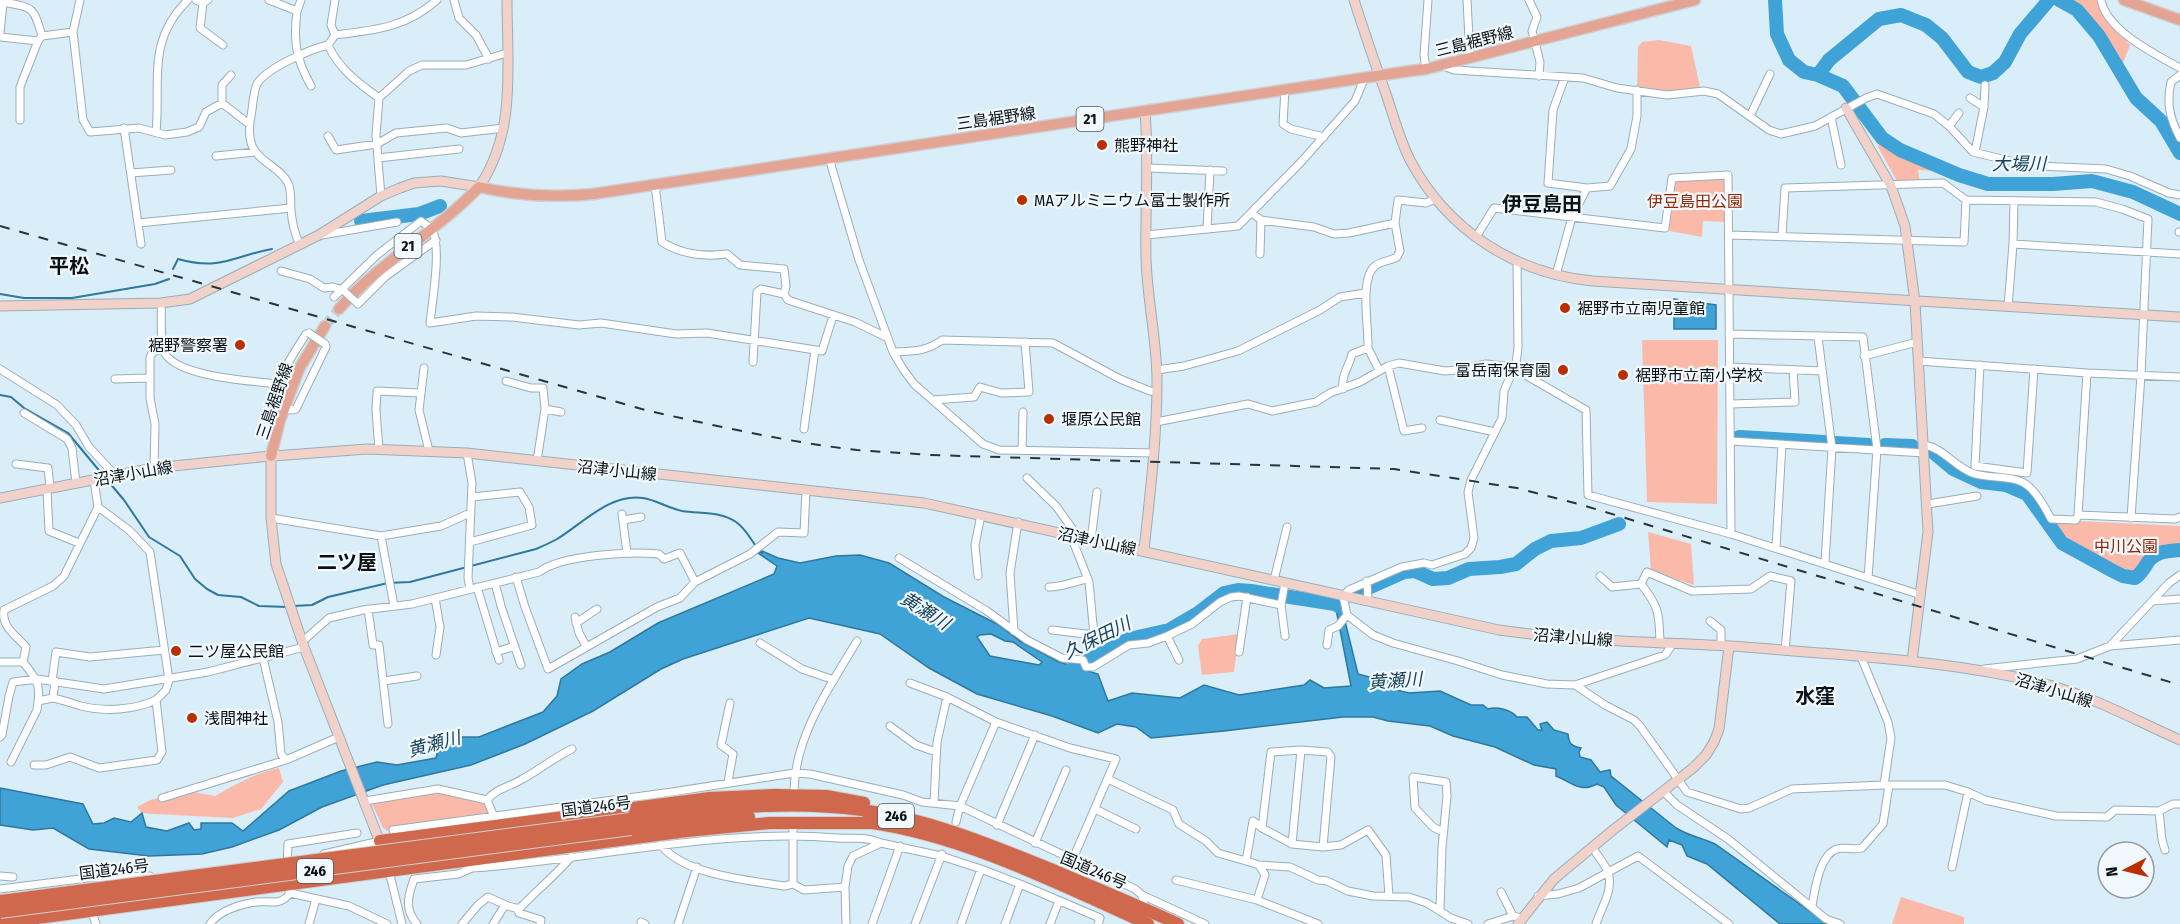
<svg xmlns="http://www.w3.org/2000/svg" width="2180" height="924" viewBox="0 0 2180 924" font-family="'Fira Sans Condensed','Noto Sans JP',sans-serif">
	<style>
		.green { fill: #fbbaa9 }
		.water { fill: #3fa3d7; stroke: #2f789d; stroke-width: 1.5; fill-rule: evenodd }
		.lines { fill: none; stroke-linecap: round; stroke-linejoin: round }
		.stream { stroke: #2f789d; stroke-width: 2 }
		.river { stroke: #3fa3d7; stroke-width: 14 }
		.primary-tunnel { stroke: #bbcdd8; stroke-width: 10; stroke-dasharray: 10 5; stroke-linecap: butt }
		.street-casing { stroke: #9aadb8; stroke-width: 9 }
		.secondary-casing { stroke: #9aadb8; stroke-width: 11 }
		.primary-casing { stroke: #ced0d0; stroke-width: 13 }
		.highway-casing { stroke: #ced0d0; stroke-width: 14 }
		.street { stroke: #fff; stroke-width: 7 }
		.secondary { stroke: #f1d2ca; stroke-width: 9 }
		.primary { stroke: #e3a494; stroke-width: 10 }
		.highway { stroke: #d0684d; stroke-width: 12 }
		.rail { stroke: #2a3338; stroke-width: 2; stroke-dasharray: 10 10; stroke-linecap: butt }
		.street-bridge-casing { stroke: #9aadb8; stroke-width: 9; stroke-linecap: butt }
		.highway-bridge-casing { stroke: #ced0d0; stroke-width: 14; stroke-linecap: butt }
		.street-bridge { stroke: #fff; stroke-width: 7 }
		.highway-bridge { stroke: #d0684d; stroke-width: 12 }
		.poi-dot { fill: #b93000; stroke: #f1f9fe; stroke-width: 2 }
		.labels { text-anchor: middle; stroke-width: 4.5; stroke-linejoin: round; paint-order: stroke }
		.shield { fill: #f1f9fe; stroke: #50575c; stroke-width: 1.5 }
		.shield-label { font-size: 15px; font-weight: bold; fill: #0b1216 }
		.street-label { font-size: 16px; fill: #0b1216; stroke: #f1f9fe }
		.poi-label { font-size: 16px; fill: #0b1216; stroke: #f1f9fe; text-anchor: start }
		.park-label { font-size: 16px; fill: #912501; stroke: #f1f9fe }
		.water-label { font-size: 18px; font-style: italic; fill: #184157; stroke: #f1f9fe }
		.quarter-label { font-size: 20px; font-weight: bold; fill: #0b1216; stroke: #f1f9fe }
	</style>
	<rect width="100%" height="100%" fill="#daeefa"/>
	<path class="green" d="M2067 0H2097L2105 19 2130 45 2123 63C2114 60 2113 53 2109 45 2100 30 2083 7 2067 0Z
		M1659 40 1691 46 1700 87 1681 92 1637 88 1638 47 1642 42Z
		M1879 142 1942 171 1918 170 1920 183 1897 181 1878 147Z
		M1722 178 1725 181 1726 222 1703 221 1702 237 1669 231 1676 180Z
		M1642 340H1718L1717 504 1647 502Z
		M2080 521 2180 526V546C2158 546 2148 551 2138 571L2133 573 2125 571 2063 540 2054 524 2059 522 2078 524Z
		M1648 532 1691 544 1694 585 1651 571Z
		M1239 634 1234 672 1202 675 1198 646 1202 639Z
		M279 768 283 782 261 809 233 818 154 814 142 813 137 807 150 800 188 791 215 796C237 784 255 773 279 768Z
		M433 791 486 800 492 819 390 832 383 828 372 804 377 800Z
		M1901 897 1964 917V924H1892Z"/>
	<path class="water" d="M1674 299 1716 305V329H1674Z
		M762 551 778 558 800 563 836 556 860 555 889 563 944 597 999 625 1020 641 1059 662 1098 674 1108 701 1132 693 1180 698 1204 685 1239 695 1304 685 1310 680 1324 688 1351 686 1335 604 1342 609 1358 674 1377 679 1384 675 1392 677V689L1409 693 1440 691 1471 705H1483L1488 709C1497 706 1511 710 1517 717H1527L1538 730H1542L1540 724 1547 722 1554 730 1568 734C1569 744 1571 746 1581 748L1579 752 1580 757 1591 760 1600 772 1610 770 1611 776 1676 828C1689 836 1702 838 1715 844L1828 924H1780L1707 864 1687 856 1682 845 1669 840 1667 847 1616 805 1604 787 1597 784C1580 793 1573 783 1556 776V769L1534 765 1495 747 1453 736 1430 726 1388 721 1373 717H1343L1224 731 1151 738 1136 727 1117 724 1098 733 1052 716 977 694 929 668 880 634 809 618 683 659 661 669 593 711 525 744 471 765 383 785 322 807 279 830 232 847 202 854 149 856 89 849 53 828 33 830 0 825V788L83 804 93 824 104 823 114 818 131 822 142 813 146 827 167 831 189 823 194 830 201 829V823H232L243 831 289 791 341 771 377 762 397 765 436 758 441 737H479L543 712 557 696 561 679 582 664 610 652 658 623 774 574 777 566 758 553ZM991 634 1005 641 1013 642 1042 662 1039 665 990 656 977 637 980 635Z"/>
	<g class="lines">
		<path class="stream" d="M173 269 178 259C221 271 233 256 272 249
			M0 294 24 298H72L155 284 169 279
			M0 395 11 397 24 408 68 433 102 474
			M108 481 124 500 149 537 180 556 195 579 207 589 218 595 241 597 259 606 288 607
			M293 606 312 605 328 597 388 583 410 582 536 549C543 546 550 543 557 539 582 524 610 493 643 498 656 500 668 508 682 511 700 514 720 511 736 522 748 530 752 544 762 553"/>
		<path class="river" d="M1775 0 1777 34 1789 60 1804 72 1818 75 1843 86 1882 138 1900 150 1959 175 1988 184H2053L2092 181 2133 192 2180 214
			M2059 0 2077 10 2099 36 2136 98 2161 121 2180 153
			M1818 75 1829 60 1879 19 1901 15 1926 25 1942 38 1968 72 1981 77 1993 73 2005 62 2020 34 2049 0
			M361 221 419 214 440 206
			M1739 437 1825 442
			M1836 443 1869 445
			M1885 445 1912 446
			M1934 453 1953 469 1981 482 2006 485 2027 494 2062 543 2113 571 2123 576 2135 578C2142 573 2144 568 2148 562 2156 551 2168 551 2180 550
			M1361 591 1404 572 1415 571 1433 579 1448 578 1469 569 1500 567 1516 564 1535 549 1551 541 1581 538 1619 524
			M1061 675 1129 639 1169 630 1198 613 1224 593 1238 590 1251 591 1335 604 1338 606"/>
		<path class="primary-tunnel" d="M325 326 339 309"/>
		<defs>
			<path id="street" d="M4 0 3 2C34 8 33 6 42 36
				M80 0 73 32 83 120 90 132 139 128 165 135 187 132 199 127 206 112 222 103 249 124
				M196 0 203 3 208 0
				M269 0 297 11C293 41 296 59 311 86
				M437 0C405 28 375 30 335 35L328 45C339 69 358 83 379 98L409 71 422 65H466L507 53
				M454 0 459 18 476 35 489 59
				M1467 0 1470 57
				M1529 0 1537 17 1532 31 1540 62 1539 76
				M2101 0C2107 31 2155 54 2180 68
				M203 3 200 28 223 45
				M297 11 301 0
				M0 34 3 2
				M335 35 331 25 335 0
				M0 37 38 41 42 36 73 32
				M1441 65 1454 70 1583 78 1617 88 1667 95 1704 91 1718 94 1769 130 1781 134 1815 126 1866 98 1877 94 1934 114 1949 126 1973 152 2014 162 2039 166 2106 169 2130 176 2169 193 2180 195
				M1426 69 1424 55 1428 0
				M2180 75 2171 82C2166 103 2170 119 2180 138
				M1565 77 1553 110 1548 183 1587 188
				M1285 89 1283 124 1291 129 1324 137
				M379 98 376 135 381 196
				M1970 98 1984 107
				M222 103V85L231 75
				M1750 116 1770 74
				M1831 117 1841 165
				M20 120V87L38 41
				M1949 126 1959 113
				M124 128 141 244
				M156 132C161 81 146 41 188 0
				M328 136 336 150 377 144 396 133 447 128 461 133 504 128
				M1975 152 1984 107 1985 85
				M216 156 255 152
				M378 158 459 149
				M829 158 859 260 893 352 903 369 914 384 983 444 999 450 1154 453
				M1148 168 1223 171
				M131 173 171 170
				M655 184 662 242C681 254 704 257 727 254L740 265 784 269 786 286 784 294
				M1252 213 1261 220 1314 227 1334 234 1349 233 1395 223
				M138 223 291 208
				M1207 229 1210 170
				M2179 232H2180
				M322 235 397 222
				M1146 235 1238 226 1302 161 1355 101 1365 77
				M1729 235 1964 242 1966 200
				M1782 236 1785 188 1943 183 1966 200 2096 202 2122 209 2148 219 2141 375 2131 518
				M1476 237 1494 208 1665 228 1672 178 1728 175 1731 534
				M2013 244 2180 254
				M300 245C295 235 292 222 291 210 290 200 292 192 288 183 281 169 264 164 255 151 248 142 249 126 251 116 253 106 253 93 257 84 266 68 311 49 328 45
				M1260 254 1261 220
				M1517 262 1518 348 1516 363 1504 391 1502 418 1471 480 1468 492 1474 538 1471 548 1465 554 1432 565 1424 563 1402 567 1349 590 1343 596 1347 615 1373 635 1393 643 1458 661 1502 675 1547 684 1575 685 1665 655 1672 645
				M281 271 310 279 324 288 333 287 343 290
				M1556 275 1572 217 1587 188 1610 186 1631 149 1637 116V90
				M334 297 377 255 421 221C425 224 430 227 432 230 442 246 432 303 430 323L476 316 512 317 579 325 601 323 676 334 707 333 822 351 833 316
				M355 301 358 304 385 277 436 240
				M161 303C162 317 160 335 163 349 170 377 253 381 278 384
				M2008 307 2013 244 2014 201
				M1729 334 1863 337 1877 449 1868 578
				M1818 337 1832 448 1825 563
				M1368 348 1379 370
				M893 352C912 351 926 352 942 340L1053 343 1120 379 1150 391 1157 392
				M1864 356 1917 342
				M1918 361 2087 373 2180 377
				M753 362 757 292 761 289 784 294 788 300 855 322 888 338
				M1980 365 1975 466 2027 473 2034 369
				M1388 366 1404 431 1422 428
				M1729 367 1822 371
				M424 368 419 410 429 451
				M0 369 57 405 76 425 89 447 115 475
				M1157 370 1184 366 1238 351 1320 310 1340 297 1365 293
				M2087 373 2078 515 2175 519 2180 517
				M115 379 149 378
				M506 381 531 388H543L545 409 537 461
				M1343 389C1341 375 1349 367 1352 354L1368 348C1369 328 1359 279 1375 266 1381 261 1390 261 1397 257L1400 251 1395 223 1398 200 1426 203 1435 199
				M933 400 974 397 980 387 1001 393 1029 392 1025 342
				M1730 404 1795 402 1793 370
				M284 408 292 410 296 409 326 347 325 344
				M545 409 561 412
				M24 413 67 439 72 448 76 483
				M280 420 272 414C267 392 294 353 306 334L309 333
				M1440 420 1495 432
				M1156 422 1248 404 1272 411 1316 402 1330 393 1360 382 1388 366 1399 363 1445 371 1456 370 1486 364 1505 366 1513 368 1586 410 1588 495 1731 534 1921 595
				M804 429 815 350
				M1730 441 1924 453
				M1924 445C1943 448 1953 465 1972 473 1988 479 2007 475 2022 482 2035 488 2045 507 2051 519L2076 520 2078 515
				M379 450 376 410 377 391 420 393
				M1022 450 1023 412
				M467 453 472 483 468 578 470 589
				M16 464 48 468 50 488
				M154 468 155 424 150 398V357L153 352 163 349
				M1027 478 1056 506 1079 538
				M47 489 49 531 79 543
				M1928 504 1977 496
				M622 514 627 553
				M271 518 381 536 441 526 470 513
				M623 520 641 517
				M381 536 394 606
				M1091 540 1097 492
				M470 542 532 525 529 507 520 492 472 497
				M1776 548 1782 444
				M899 558 987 611 1027 640 1062 658 1083 660 1086 667H1093L1129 645 1148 643 1167 636 1192 624 1220 602 1231 597 1239 596 1281 605 1285 583
				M978 576 975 545 981 515
				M1600 576 1612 587 1641 584C1660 608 1659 614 1660 643
				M516 577 525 607 548 669 657 607 680 598 695 582 750 554 778 532 804 533 806 490
				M1274 580 1287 527
				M1367 581 1368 600
				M495 583 501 606 521 665
				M1641 584 1647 572 1692 591 1751 589 1770 576 1791 581 1785 651
				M477 587 499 660
				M1049 587C1063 587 1074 581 1088 579
				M435 598 440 627 436 655
				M2153 601 2180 599
				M1281 605 1285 636
				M368 609 373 645H379L388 724
				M575 617 579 633 586 646
				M1710 621 1721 630V646
				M576 623 597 609
				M1052 630 1094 635 1089 582 1071 536
				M1014 631 1010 573 1018 522
				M1167 636 1179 660
				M303 641 329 618 363 610 412 604 539 572C561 555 631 551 659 554L664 559 680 553 695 582
				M760 643 802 669 834 680
				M1327 645 1329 630 1338 626 1347 615
				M2110 646 2169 583 2180 575
				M496 652 515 646
				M1239 652 1247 597
				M1861 657 1888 722 1891 738 1884 785
				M263 658 278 722 281 754 286 760 339 737
				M0 662H23
				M1984 669 2077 659 2110 646 2180 640
				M52 681 56 652 90 657 164 650
				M55 681 53 698C63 700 71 703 81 706 105 712 134 710 156 700
				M384 681 417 676
				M910 683 947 697 996 722 1070 748 1116 759 1072 861
				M1575 685 1605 705 1634 720 1640 726 1687 792 1741 809 1749 808 1792 789 1884 785H1945L1968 792 1985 800 2056 816 2107 817 2115 810 2159 811 2173 804H2180
				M38 701C41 683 34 676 23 662L26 647C16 635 1 627 4 610L53 586 64 576 98 507
				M890 726 916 745 936 752
				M0 737 2 735 9 696 13 682 37 679 104 689 208 672 304 647
				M1301 750 1328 752 1331 757 1323 847
				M11 762 37 710 38 701 53 698
				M34 765H46L70 757 99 768 157 760 162 752 156 700 166 690 169 680 150 552 129 530 98 507 94 480
				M1108 779 1173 810 1179 824 1206 841 1218 853 1246 861
				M728 782 733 754 721 745 730 703
				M794 790C795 736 830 686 857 641
				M1663 791 1677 805 1728 839 1826 919 1840 924
				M162 798 286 760
				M487 800C496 789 508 787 519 781 538 771 553 758 572 749
				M365 801 438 789 487 800 495 819
				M934 803 937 742 947 697
				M1095 809 1136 829
				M2159 811 2162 840 2165 850
				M956 822 960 806 996 722
				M997 825 1035 735
				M1262 828 1292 844 1323 847 1341 845 1368 830 1386 855 1389 896
				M793 829V884L804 890 845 887
				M393 830 672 792 794 773 810 774 903 795 922 802 960 806 1135 889 1142 895 1145 909
				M1035 843 1066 770
				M661 845C684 875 748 880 784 886L793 884
				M1592 847C1597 855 1605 864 1608 872 1614 890 1601 908 1596 924
				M324 854 380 841
				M287 865 288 844 357 833
				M1259 865 1290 867 1318 880 1327 881 1348 891 1373 896 1409 897 1427 903 1451 918 1468 924
				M1952 867 1968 792
				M389 871 402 924
				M0 876 13 877
				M1176 880 1257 900 1265 875 1259 865 1246 861 1253 821 1262 828 1271 752 1301 750 1292 844
				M0 889 88 878 150 876
				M1501 892 1513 916
				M290 893 349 906 387 924
				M1142 895 1205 924
				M1538 896 1558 894 1579 888 1638 856 1729 924
				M1257 900 1318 924
				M1812 906C1815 890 1819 855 1837 849 1844 847 1854 850 1862 848L1883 824 1889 785
				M517 908 519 913 541 920 540 924
				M1440 909 1442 848 1447 796 1446 782 1413 777 1415 808 1433 827 1443 832
				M91 910 96 924
				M641 922 645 924
				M210 924C218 911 241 904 256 902 270 900 280 907 290 893L287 882
				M309 924 316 899
				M417 924C404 909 408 896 414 879L458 874 472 868C594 860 714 828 837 838 853 839 866 836 881 843
				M462 924 478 905 488 897 508 906 519 909C536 891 555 876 571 857
				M493 924 505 905
				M678 924 697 867
				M846 924 845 887 848 866 853 856 881 843 941 856 981 869 1020 884 1100 918 1098 924
				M872 924 900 846
				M915 924 942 854
				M961 924 981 869
				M1005 924 1020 884
				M1050 924 1059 901
				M1488 924 1513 916 1521 918"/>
			<path id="secondary" d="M1354 0C1364 31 1374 61 1385 91 1393 114 1399 138 1410 160 1447 230 1514 273 1592 281L2180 317
				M1846 108 1891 186 1905 226 1915 302 1928 532 1912 661
				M0 306 161 303 190 299 319 235 381 196 400 188 414 183 441 181 479 187C517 132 507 63 507 0
				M271 456V518L276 564 304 647 381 845
				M0 498 154 468 260 457 367 449 467 453 924 503 1499 630C1576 641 1653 642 1730 646 1765 648 1800 652 1835 654 1903 660 1971 666 2037 682 2087 693 2134 720 2180 740
				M1144 550C1150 494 1157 438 1157 381 1157 340 1147 299 1146 258 1145 209 1149 160 1145 111
				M1518 924 1554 879 1613 830 1693 768 1706 755 1714 742 1719 729 1729 646"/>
			<path id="primary" d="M2124 0 2180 20
				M339 309C381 261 436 232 479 187 518 196 553 198 593 194L1403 72 1426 69 1695 0
				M271 456 280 420 299 369 325 326"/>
			<path id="highway" d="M630 819C707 810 784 799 862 810 929 819 991 845 1053 870 1095 888 1137 905 1178 924
				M865 822C961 834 1061 885 1148 924
				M631 829 713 819 749 817
				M380 841 710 798 775 795 826 796 864 803
				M0 923 687 831 769 823H872"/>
		</defs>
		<use href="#street" class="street-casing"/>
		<use href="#secondary" class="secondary-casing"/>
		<use href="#primary" class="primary-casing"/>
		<use href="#highway" class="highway-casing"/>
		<use href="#street" class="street"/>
		<use href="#secondary" class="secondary"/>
		<use href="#primary" class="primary"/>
		<use href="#highway" class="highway"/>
		<path class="rail" d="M0 226 649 411C717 426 787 442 857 450 881 452 905 453 930 455L1394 469 1517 488 1582 505 2180 685"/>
		<defs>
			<path id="street-bridge" d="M345 292 355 301
				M309 333 325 344"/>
			<path id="highway-bridge" d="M0 901 630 819
				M0 912 631 829"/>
		</defs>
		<use href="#street-bridge" class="street-bridge-casing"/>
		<use href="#highway-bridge" class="highway-bridge-casing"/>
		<use href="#street-bridge" class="street-bridge"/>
		<use href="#highway-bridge" class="highway-bridge"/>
	</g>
	<g class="poi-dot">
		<circle cx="1102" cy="145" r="6"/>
		<circle cx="1022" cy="200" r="6"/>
		<circle cx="1565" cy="308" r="6"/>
		<circle cx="240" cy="345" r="6"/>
		<circle cx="1563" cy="370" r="6"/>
		<circle cx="1623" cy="375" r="6"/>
		<circle cx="1049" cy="419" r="6"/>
		<circle cx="176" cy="651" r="6"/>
		<circle cx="192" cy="718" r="6"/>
	</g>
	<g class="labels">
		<g class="shield">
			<rect x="1076.5" y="107" width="27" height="24" rx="4.5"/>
			<rect x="394.5" y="234" width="27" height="24" rx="4.5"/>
			<rect x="878" y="804" width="36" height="24" rx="4.5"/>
			<rect x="297" y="859" width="36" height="24" rx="4.5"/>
		</g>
		<g class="shield-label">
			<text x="1090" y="124">21</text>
			<text x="408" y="251">21</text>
			<text x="896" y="821">246</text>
			<text x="315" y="876">246</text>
		</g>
		<g class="street-label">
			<text transform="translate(1474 41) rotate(-14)" y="6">三島裾野線</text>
			<text transform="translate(996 118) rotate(-8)" y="6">三島裾野線</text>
			<text transform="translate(274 401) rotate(-71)" y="6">三島裾野線</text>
			<text transform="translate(617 470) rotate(6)" y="6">沼津小山線</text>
			<text transform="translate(133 473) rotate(-10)" y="6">沼津小山線</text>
			<text transform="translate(1097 541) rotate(12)" y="6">沼津小山線</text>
			<text transform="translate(1573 637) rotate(4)" y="6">沼津小山線</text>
			<text transform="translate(2054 690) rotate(17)" y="6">沼津小山線</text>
			<text transform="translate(596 806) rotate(-7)" y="6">国道246号</text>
			<text transform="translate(114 869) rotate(-7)" y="6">国道246号</text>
			<text transform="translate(1094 870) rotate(23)" y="6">国道246号</text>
		</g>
		<g class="poi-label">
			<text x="1114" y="151">熊野神社</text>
			<text x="1034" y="206">MAアルミニウム富士製作所</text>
			<text x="1577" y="314">裾野市立南児童館</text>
			<text x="228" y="351" text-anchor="end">裾野警察署</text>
			<text x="1551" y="376" text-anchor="end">富岳南保育園</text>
			<text x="1635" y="381">裾野市立南小学校</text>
			<text x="1061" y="425">堰原公民館</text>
			<text x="188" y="657">二ツ屋公民館</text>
			<text x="204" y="724">浅間神社</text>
		</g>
		<g class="park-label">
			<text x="1695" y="207">伊豆島田公園</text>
			<text x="2126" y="552">中川公園</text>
		</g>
		<g class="water-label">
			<text x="2019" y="170">大場川</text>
			<text transform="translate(925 611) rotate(32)" y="6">黄瀬川</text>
			<text transform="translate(1097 638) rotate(-26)" y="6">久保田川</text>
			<text transform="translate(1395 681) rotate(-4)" y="6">黄瀬川</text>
			<text transform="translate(434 744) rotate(-15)" y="6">黄瀬川</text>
		</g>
		<g class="quarter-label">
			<text x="1542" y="211">伊豆島田</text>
			<text x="69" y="273">平松</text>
			<text x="347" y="569">二ツ屋</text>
			<text x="1815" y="703">水窪</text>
		</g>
	</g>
	<g transform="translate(2126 870) rotate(263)"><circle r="28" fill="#f1f9fe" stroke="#959da1" stroke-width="1.5"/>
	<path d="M0-4.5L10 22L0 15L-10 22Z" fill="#b93000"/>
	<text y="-9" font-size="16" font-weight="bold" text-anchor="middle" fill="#0b1216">N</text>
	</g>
</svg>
